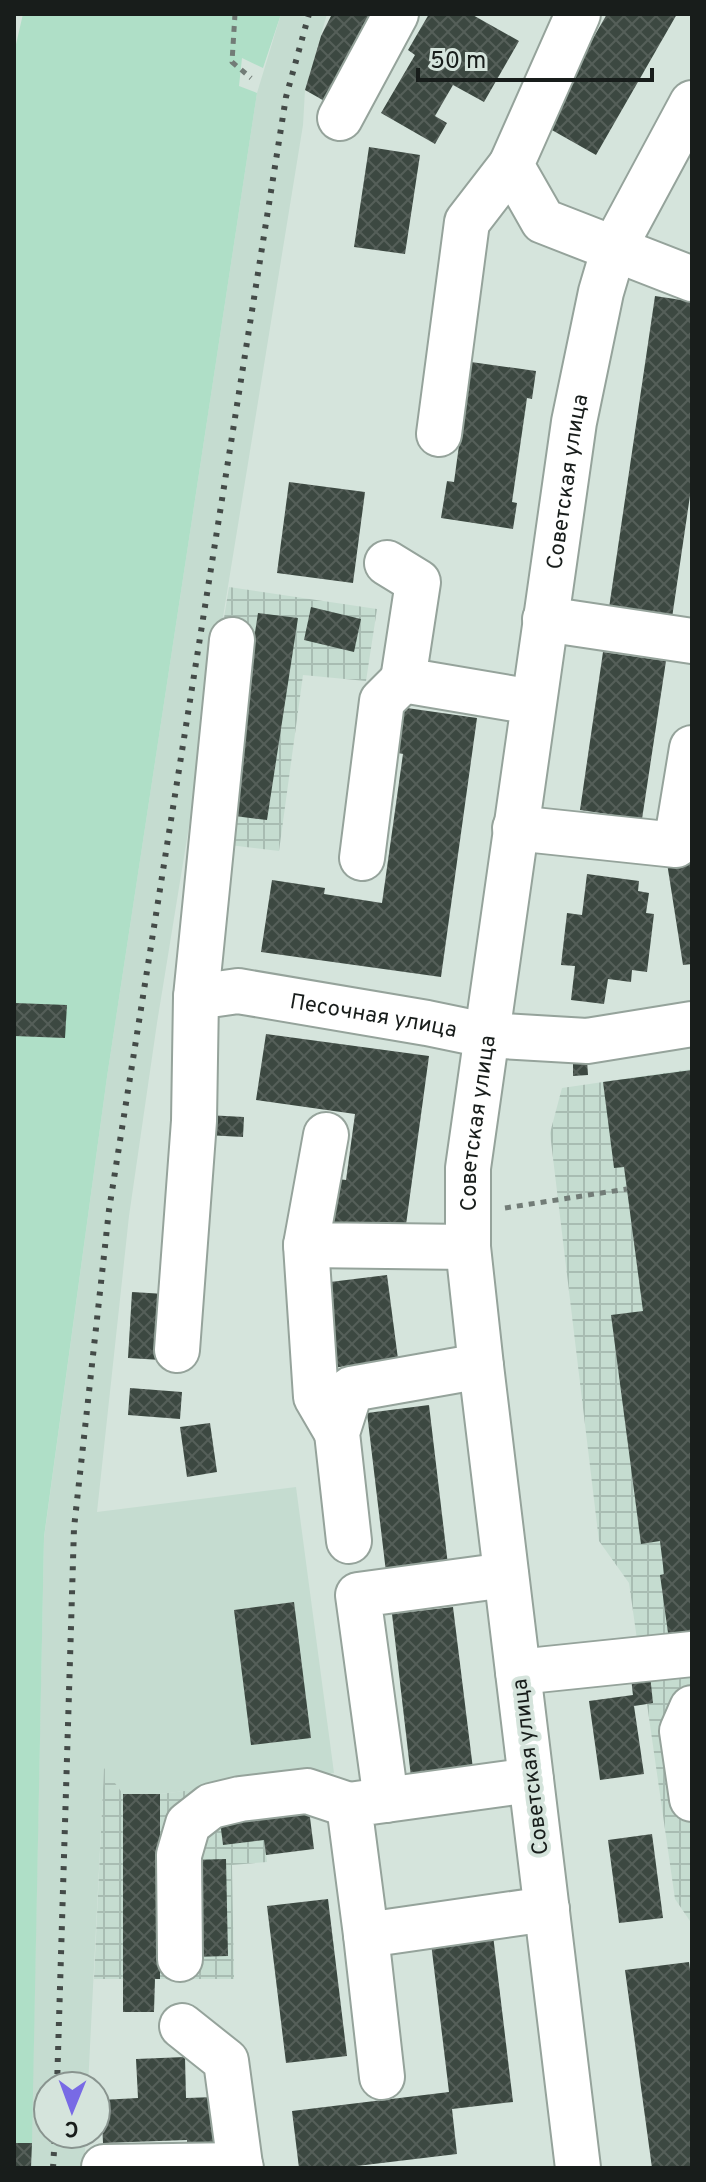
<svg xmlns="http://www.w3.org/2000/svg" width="706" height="2182" viewBox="0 0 706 2182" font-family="Overpass,sans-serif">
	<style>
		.built { fill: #c5dcd0 }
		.industrial { fill: url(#industrial-grid) }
		.grass { fill: #afdfc7 }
		.building { fill: url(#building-cross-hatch) }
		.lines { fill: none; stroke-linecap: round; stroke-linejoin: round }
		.minor-casing { stroke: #95a39b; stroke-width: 48 }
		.major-casing { stroke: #95a39b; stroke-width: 48 }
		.path { stroke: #727c77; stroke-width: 5; stroke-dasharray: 6 6; stroke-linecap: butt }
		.minor { stroke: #fff; stroke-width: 44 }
		.major { stroke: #fff; stroke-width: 44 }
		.rail { stroke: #444b48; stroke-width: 6; stroke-dasharray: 4 8; stroke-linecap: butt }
		.labels { text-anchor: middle; stroke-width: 8; stroke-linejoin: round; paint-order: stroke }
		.street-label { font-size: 22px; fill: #181d1b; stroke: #d5e4dc }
	</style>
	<defs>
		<pattern id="industrial-grid" width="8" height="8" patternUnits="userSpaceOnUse" patternTransform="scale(2)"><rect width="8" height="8" fill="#c5dcd0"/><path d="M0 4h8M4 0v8" fill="none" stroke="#a8bcb2"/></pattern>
		<pattern id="building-cross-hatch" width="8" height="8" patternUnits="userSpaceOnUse" patternTransform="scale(2)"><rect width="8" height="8" fill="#3c4841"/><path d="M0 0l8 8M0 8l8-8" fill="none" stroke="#555f59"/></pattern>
	</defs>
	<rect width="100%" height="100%" fill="#d5e4dc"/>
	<path class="built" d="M281 14H327L305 90 303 125 157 1023 129 1216 97 1512 296 1487 334 1773 160 1794H123L104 1770 88 2086H48V2134H86L84 2168H31L44 1538 107 1077 257 93Z"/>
	<path class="industrial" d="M229 587 377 609 366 681 303 675 279 851 188 840Z
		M692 1069V1924L675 1899 647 1704 634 1706 631 1677 642 1675 629 1583 599 1541 550 1133 562 1088Z
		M104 1768 123 1794H160L258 1782 267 1862 232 1865 234 1979H94Z"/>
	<path class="grass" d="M23 14H281L263 68 242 58 239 86 257 93 107 1077 44 1537 32 2143H14V53Z"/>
	<path class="building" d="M332 14H374L328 103 305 90 321 36Z
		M429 14H471L519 41 484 102 453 85 435 116 447 123 435 144 381 113 415 55 408 50Z
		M607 14H677L596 155 543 125Z
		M369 147 420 155 405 254 354 247Z
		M692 294V482L672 618 609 608 655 296 688 301Z
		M464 361 536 371 532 399 527 398 512 502 517 503 513 529 441 518 447 481 454 482 465 401Z
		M289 482 365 492 353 583 277 573Z
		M311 607 361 619 354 652 304 640Z
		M258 613 298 618 267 820 227 815Z
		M603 652 666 661 642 819 580 810Z
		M400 707 477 718 441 977 261 952 272 880 325 888 324 894 382 903 403 754 393 752Z
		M692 859V964L683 965 667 863Z
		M587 874 639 881 638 891 649 893 646 913 654 914 647 972 632 970 631 982 608 979 604 1004 571 1000 575 966 561 965 567 913 582 915Z
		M15 1003 67 1005 65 1038 14 1036Z
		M266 1034 429 1056 405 1232 331 1222 338 1179 346 1180 355 1114 256 1100Z
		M587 1060 588 1075 573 1076V1061Z
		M692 1070V1637L669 1640 660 1575 664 1574 660 1541 641 1544 611 1315 643 1311 624 1167 614 1168 603 1082Z
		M207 1115 244 1117 243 1137 206 1135Z
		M387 1275 398 1359 332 1368 322 1283Z
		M132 1292 165 1294 161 1360 128 1358Z
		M130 1388 182 1392 180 1419 128 1415Z
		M429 1405 448 1565 386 1572 367 1413Z
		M210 1423 217 1472 187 1477 180 1427Z
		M294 1602 311 1738 251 1745 234 1610Z
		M453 1607 473 1769 411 1777 392 1614Z
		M650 1675 653 1703 634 1706 644 1774 600 1780 589 1701 633 1695 631 1677Z
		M123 1794H160V1979H155L154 2012H123Z
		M308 1802 314 1849 266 1855 264 1840 223 1845 219 1813Z
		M652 1834 663 1918 619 1923 608 1840Z
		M226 1859 228 1956 192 1957 189 1860Z
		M328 1899 347 2056 286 2063 267 1906Z
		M493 1935 513 2102 452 2109 457 2154 340 2168H299L292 2111 449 2092 431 1943Z
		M689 1962 692 1985V2168H652L625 1970Z
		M185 2057 186 2098 216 2097 218 2151 188 2152 187 2140 103 2143 101 2100 138 2098 136 2059Z
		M14 2143H32L31 2168H14Z"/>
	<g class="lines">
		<defs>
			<g id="minor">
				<path d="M578 14 511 165 543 221 692 279"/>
				<path d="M340 118 396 14"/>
				<path d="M439 434 467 222 511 165"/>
				<path d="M387 563 418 582 403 680 533 702"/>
				<path d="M545 619 692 641"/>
				<path d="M515 828 676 845 692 748"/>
				<path d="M362 858 382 701 403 680"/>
				<path id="s1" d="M196 997 238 991 427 1023 485 1035 587 1041 692 1024"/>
				<path d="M326 1135 306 1245 468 1247"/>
				<path d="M306 1245 316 1397 337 1433"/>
				<path d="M177 1350 194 1121 196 997 232 640"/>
				<path d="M349 1541 337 1433 351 1389 481 1366"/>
				<path d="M518 1672 692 1654"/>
				<path d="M692 1708 682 1731 692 1799"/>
				<path d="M386 1800 358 1595 506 1575"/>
				<path d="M366 1935 349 1805 531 1780"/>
				<path d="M180 1959 179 1855 188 1824 211 1806 240 1799 307 1791 349 1805"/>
				<path d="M182 2026 226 2061 240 2165"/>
				<path d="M382 2077 366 1935 547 1909"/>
				<path d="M104 2167 240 2165 241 2168"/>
			</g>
			<g id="major">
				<path id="s2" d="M578 2168 481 1366 468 1247V1168L574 422 601 292 614 248 692 103"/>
			</g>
		</defs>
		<use href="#minor" class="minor-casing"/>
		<use href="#major" class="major-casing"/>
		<path class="path" d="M235 14 232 62 251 78
			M505 1208 627 1189"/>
		<use href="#minor" class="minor"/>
		<use href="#major" class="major"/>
		<path class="rail" d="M57 2086 74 1528 109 1210 286 97 309 14
			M53 2168 55 2134"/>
	</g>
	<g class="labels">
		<g class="street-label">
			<text dy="8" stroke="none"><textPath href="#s2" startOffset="1700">Советская улица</textPath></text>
			<text dy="8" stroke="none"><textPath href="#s1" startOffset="180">Песочная улица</textPath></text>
			<text dy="8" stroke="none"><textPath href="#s2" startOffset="1052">Советская улица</textPath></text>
			<text transform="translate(529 1767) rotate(-97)" y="8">Советская улица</text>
		</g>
	</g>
	<rect width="706" height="2182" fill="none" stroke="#181d1b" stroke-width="32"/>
	<g transform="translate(72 2110) rotate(181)"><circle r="38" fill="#d5e4dc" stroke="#89948f" stroke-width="2"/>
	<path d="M0-6L14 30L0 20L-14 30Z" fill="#786ae5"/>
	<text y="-12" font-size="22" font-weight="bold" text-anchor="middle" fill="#181d1b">С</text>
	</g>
	<path d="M418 68v12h234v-12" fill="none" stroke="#181d1b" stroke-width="4"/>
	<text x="430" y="68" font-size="24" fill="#181d1b" stroke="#d5e4dc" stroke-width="6" paint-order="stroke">50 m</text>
</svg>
